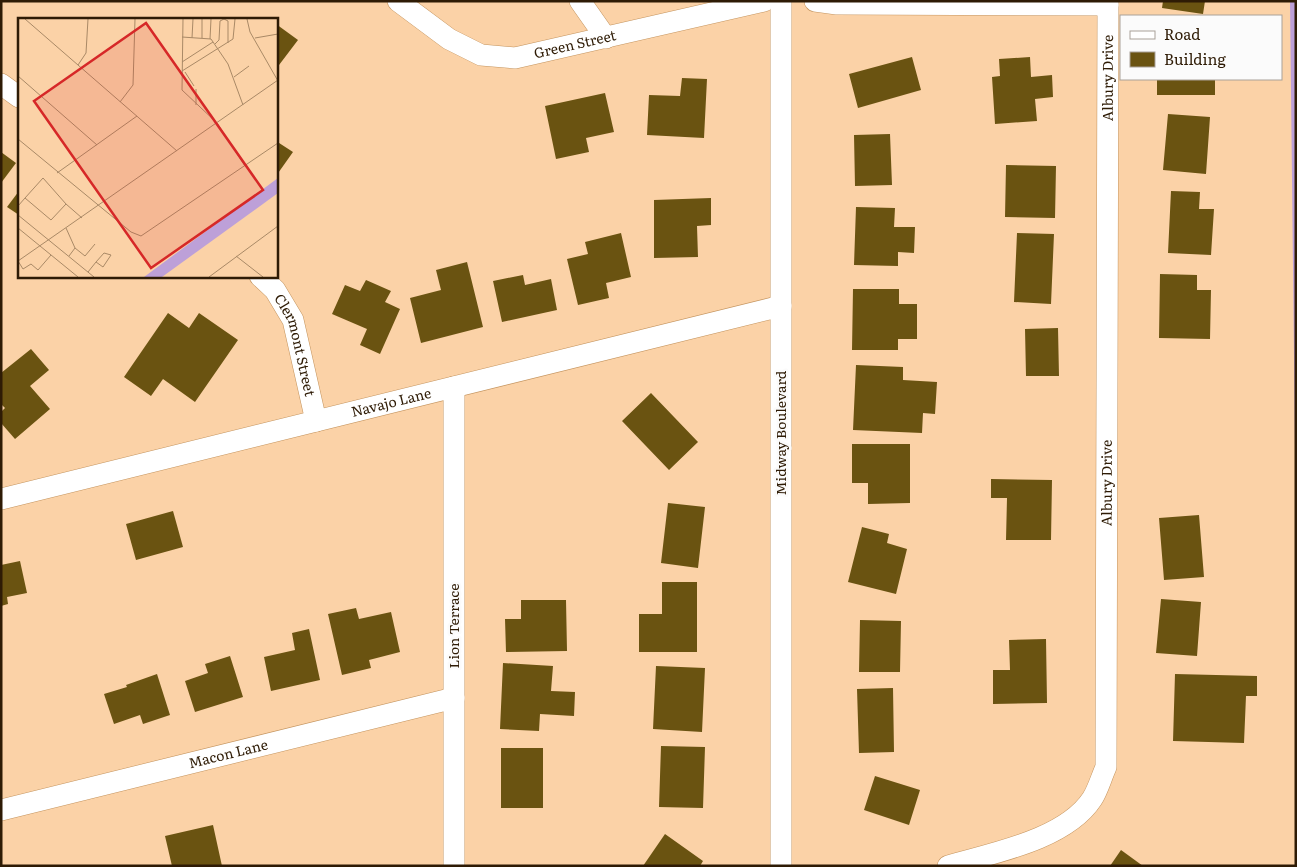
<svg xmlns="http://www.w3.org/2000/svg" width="1297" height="867" viewBox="0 0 1297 867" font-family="Literata,serif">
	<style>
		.water { fill: #bda0d8 }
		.building { fill: #6a5311 }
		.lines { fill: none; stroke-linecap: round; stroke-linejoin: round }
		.minor-casing { stroke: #c4945e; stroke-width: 22 }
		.minor { stroke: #fff; stroke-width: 21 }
		.labels { text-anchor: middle; stroke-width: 5; stroke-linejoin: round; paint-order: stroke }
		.street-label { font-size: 14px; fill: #2e1b05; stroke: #fbfbfb }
		.inset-road { fill: none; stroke: #a98966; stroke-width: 1 }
		.view { fill: #d62828; fill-opacity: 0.15; stroke: #d62828; stroke-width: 2.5 }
		.inset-edge { fill: none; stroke: #2e1b05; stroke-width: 2.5 }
	</style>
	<rect width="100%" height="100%" fill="#fbd2a7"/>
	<path class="water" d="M1290 1H1296V480L1295 445Z"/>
	<path class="building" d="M1163 1H1205L1203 14 1162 8Z
		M276 24 298 40 276 69Z
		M912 57 921 90 858 108 849 74Z
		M1030 57 1031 77 1052 75 1053 97 1035 99 1037 121 995 124 992 77 1000 76 999 59Z
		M682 78 707 79 704 138 647 135 649 95 680 96Z
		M1157 79H1215V95H1157Z
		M605 93 614 132 586 138 589 152 556 159 545 106Z
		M1168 114 1210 117 1206 174 1163 170Z
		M890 134 892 185 855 186 854 135Z
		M276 141 293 152 276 176Z
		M1 152 16 163 1 183Z
		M1006 165 1056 166 1055 218 1005 217Z
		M19 191V215L7 207Z
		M1171 191 1200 192 1199 209H1214L1211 255 1168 253Z
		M711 198V225L697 226 698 257 654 258V200Z
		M856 207 895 208 894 227H915L914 253 898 252V266L854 265Z
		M621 233 631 277 606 283 609 298 578 305 567 259 588 254 585 242Z
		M1017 233 1054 234 1051 304 1014 302Z
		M467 262 483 327 421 343 410 298 441 290 436 270Z
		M1160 274 1197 275V290H1211L1210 339 1159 338Z
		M523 275 525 285 551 279 557 310 502 322 493 281Z
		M366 280 391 291 385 302 400 309 380 354 360 345 367 329 332 314 345 285 360 291Z
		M853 289H899V304H917V339H898V350H852Z
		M168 313 189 328 199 313 238 340 195 402 163 379 151 396 124 377Z
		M1058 328 1059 376H1026L1025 329Z
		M31 349 49 370 30 386 50 409 15 439 1 423V412L5 408 1 404V373Z
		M856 365 903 367V380L937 382 935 414 923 413 922 433 853 430Z
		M651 393 698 442 669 470 622 421Z
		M852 444H910V503L868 504V483H852Z
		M991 479 1052 480 1051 540H1006L1007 498H991Z
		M668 503 705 507 698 568 661 563Z
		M173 511 183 547 136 560 126 524Z
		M1199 515 1204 577 1164 580 1159 518Z
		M862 527 889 534 887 543 907 549 896 594 848 582Z
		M20 561 27 593 7 597 8 604 1 606V565Z
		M662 582H697V652H639V614H662Z
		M1161 599 1201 602 1197 656 1156 653Z
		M521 600H566L567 651 506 652 505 619H521Z
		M356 608 359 619 391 612 400 652 369 660 371 668 342 675 328 614Z
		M860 620 901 621 900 672H859Z
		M309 629 320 680 271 691 264 657 295 650 292 633Z
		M1046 639 1047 703 993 704V670H1010L1009 640Z
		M230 656 243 697 195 712 185 681 208 673 205 664Z
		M503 663 553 666 551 691 575 692 574 716 540 714 539 731 500 729Z
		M656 666 705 668 702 732 653 729Z
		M157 674 170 715 143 724 140 715 114 724 104 694 127 687 126 685Z
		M1175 674 1257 676V696H1246L1244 743 1173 741Z
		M893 688 894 752 859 753 857 689Z
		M661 746 705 747 703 808 659 807Z
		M501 748H543V808H501Z
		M875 776 920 790 909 825 864 810Z
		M213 825 222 866H172L165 836Z
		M665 834 703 861 700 866H643Z
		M1121 850 1143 866H1110Z"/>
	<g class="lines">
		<defs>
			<g id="minor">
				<path id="s1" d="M398 1 449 39 481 55 515 58 764 1"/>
				<path d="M580 1 606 38"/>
				<path d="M781 1V866"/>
				<path d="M815 1 837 4 1108 5"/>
				<path d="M1 84 19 97"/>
				<path id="s2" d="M260 276 275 290 293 320 316 421"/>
				<path d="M454 387V866"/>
				<path id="s3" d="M1 499 781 306"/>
				<path id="s4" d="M1 810 454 698"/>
				<path id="s5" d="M948 866C992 853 1065 840 1092 799 1098 790 1101 778 1106 767L1108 1"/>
			</g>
		</defs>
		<use href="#minor" class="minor-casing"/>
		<use href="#minor" class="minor"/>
	</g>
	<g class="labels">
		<g class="street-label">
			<text dy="5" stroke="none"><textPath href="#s1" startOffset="195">Green Street</textPath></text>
			<text dy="5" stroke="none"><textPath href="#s5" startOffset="886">Albury Drive</textPath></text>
			<text dy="5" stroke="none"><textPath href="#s2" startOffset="80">Clermont Street</textPath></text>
			<text dy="5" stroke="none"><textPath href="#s3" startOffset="402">Navajo Lane</textPath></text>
			<text transform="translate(781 433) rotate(-90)" y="5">Midway Boulevard</text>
			<text dy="5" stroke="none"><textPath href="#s5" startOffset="481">Albury Drive</textPath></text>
			<text transform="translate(454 626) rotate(-90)" y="5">Lion Terrace</text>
			<text dy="5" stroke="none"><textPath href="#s4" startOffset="234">Macon Lane</textPath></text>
		</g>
	</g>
	<g transform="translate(18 18)">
		<rect width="260" height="260" fill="#fbd2a7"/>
		<path d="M260 160V175L144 259H126Z" fill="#bda0d8"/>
		<path class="inset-road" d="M7 1 159 133M165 1 164 72 199 105 227 148M184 1V20M229 1 232 14 260 63M164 19 193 21 210 46 225 87M174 20 175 1M237 20 260 16M192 21 193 1M197 26 201 22 202 3 206 1 210 3V25M164 44 195 24M60 47 68 35 70 1M164 53 215 21 217 1M167 54 176 68M0 58 79 127M216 59 231 48M102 84 115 67 117 1M178 87V71M0 121 113 214 123 218 260 125M39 155 119 98M7 180 25 160 48 186M0 188 7 180 33 202 48 186 64 200M0 197 76 259M0 210 60 259M48 210 57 230 51 238M57 230 67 238 77 226M218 238 245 259M0 243 260 62M0 243 5 251 13 246 20 252 33 237M70 254 78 244 86 235 93 237 85 249 78 244M191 259 260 208"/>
		<path class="view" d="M128 5 245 172 133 250 16 83Z"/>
		<rect width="260" height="260" class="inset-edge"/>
	</g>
	<rect width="1297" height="867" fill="none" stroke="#2e1b05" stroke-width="5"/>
	<rect x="1120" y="15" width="162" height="65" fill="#fbfbfb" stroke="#a9a199"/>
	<rect x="1130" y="31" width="25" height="8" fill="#ffffff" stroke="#a9a199"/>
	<text x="1164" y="40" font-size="15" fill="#2e1b05">Road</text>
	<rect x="1130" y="52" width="25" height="15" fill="#6a5311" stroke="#a9a199"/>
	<text x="1164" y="65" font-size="15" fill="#2e1b05">Building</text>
</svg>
